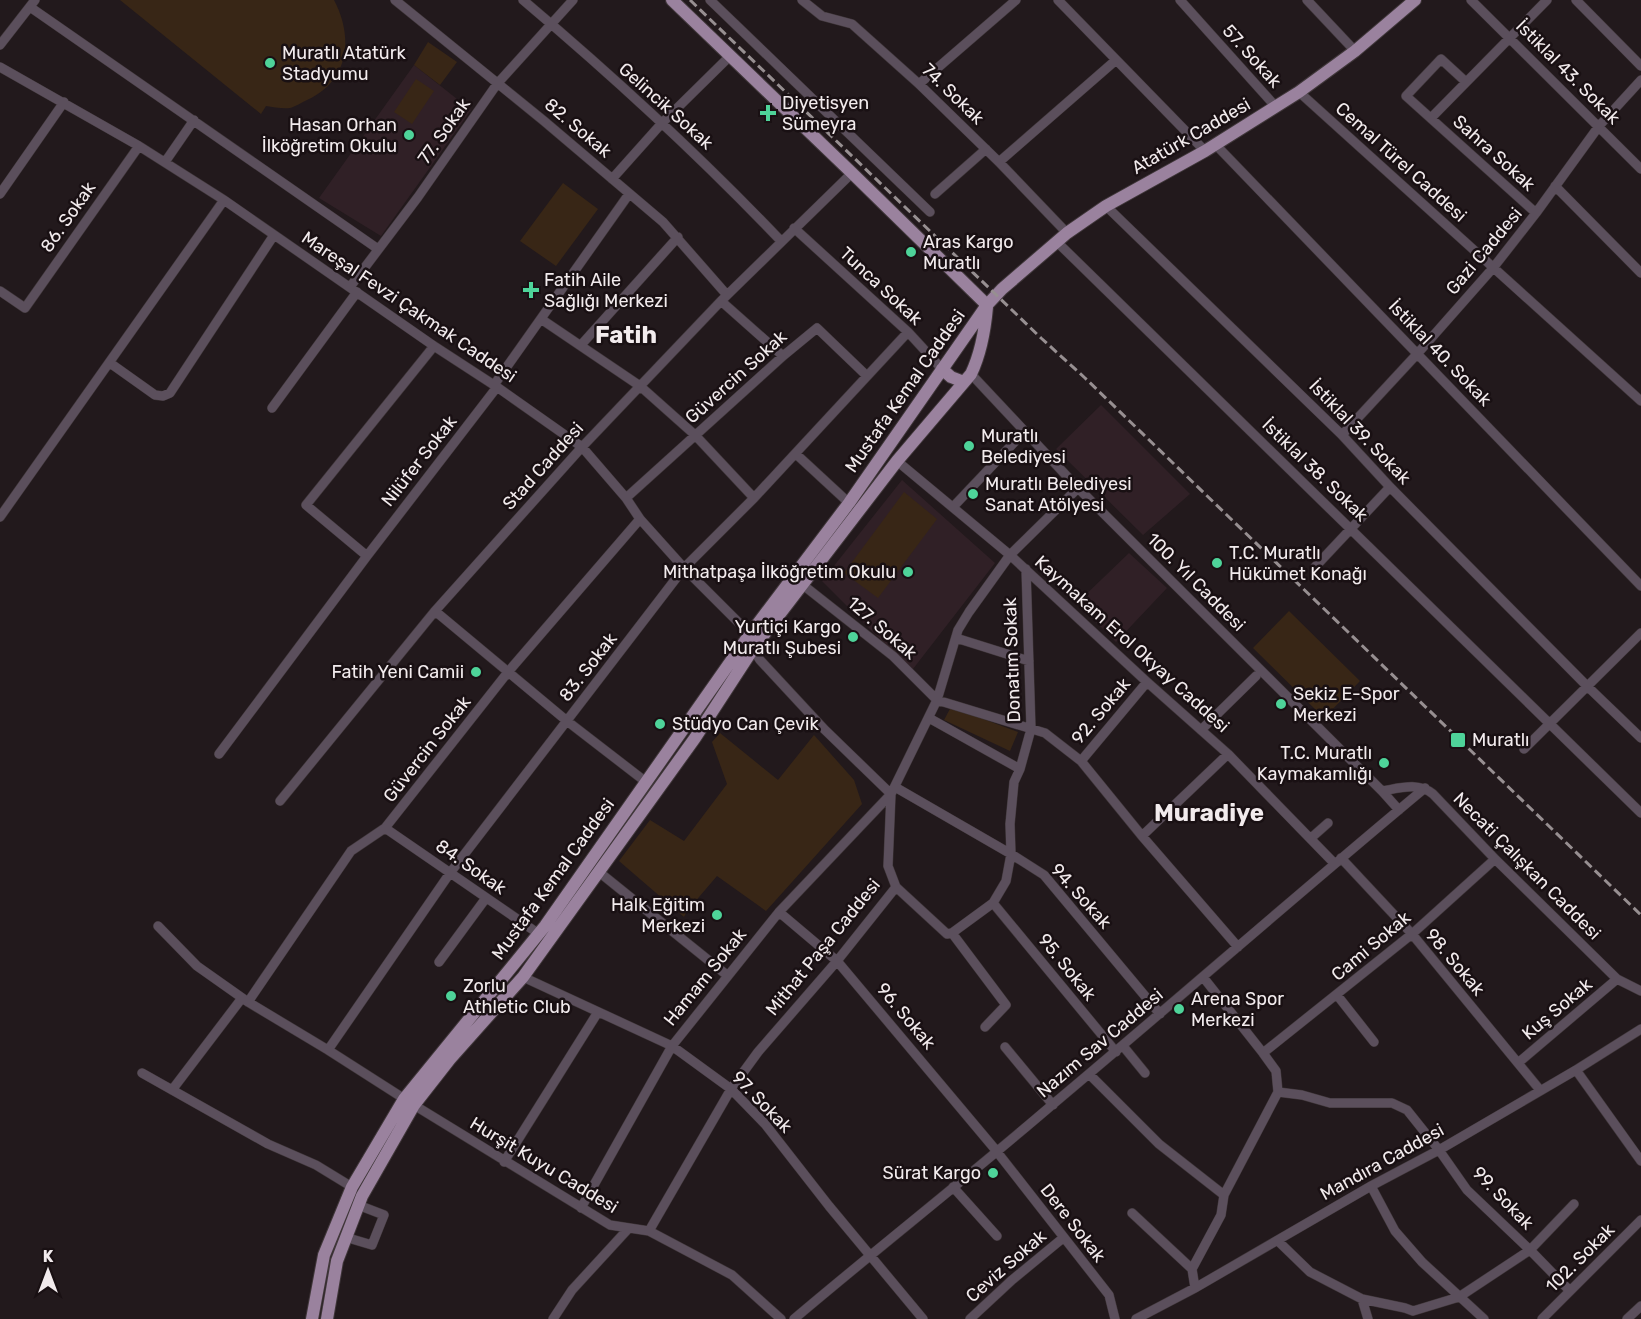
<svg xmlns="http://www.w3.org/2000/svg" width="1641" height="1319" viewBox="0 0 1641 1319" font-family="Rubik,sans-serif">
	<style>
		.built { fill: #302026 }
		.green { fill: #382616 }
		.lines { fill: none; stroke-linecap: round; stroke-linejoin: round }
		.minor-casing { stroke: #3f3639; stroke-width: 10 }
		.major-casing { stroke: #3f3639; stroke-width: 14 }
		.minor { stroke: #5b4f5c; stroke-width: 9 }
		.major { stroke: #9a829e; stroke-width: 12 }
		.rail { stroke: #978f91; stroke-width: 3; stroke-dasharray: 9 4.5; stroke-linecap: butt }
		.poi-dot { fill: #4ed399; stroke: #191013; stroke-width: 2 }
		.labels { text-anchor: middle; stroke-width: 5; stroke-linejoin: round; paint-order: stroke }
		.poi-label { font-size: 18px; fill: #f2ebed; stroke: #191013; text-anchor: start }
		.street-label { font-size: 18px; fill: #f2ebed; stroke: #191013 }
		.district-label { font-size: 24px; font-weight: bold; fill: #f2ebed; stroke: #191013 }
	</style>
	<rect width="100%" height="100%" fill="#22191c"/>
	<path class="built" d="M414 65 471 110 381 236 319 198Z
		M1101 405 1190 494 1143 535 1056 449Z
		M902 480 995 563 913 669 876 635 822 581Z
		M1129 553 1167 588 1116 642 1077 603Z"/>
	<path class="green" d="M120 0H334C354 38 349 81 307 100 302 102 295 107 290 108 283 109 273 107 266 106L261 114Z
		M428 42 457 62 440 85 414 65Z
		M416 79 434 91 412 124 394 112Z
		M563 183 598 209 556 266 520 241Z
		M904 492 937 519 878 598 844 573Z
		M1289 611 1360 681 1324 718 1253 648Z
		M951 707 1018 732 1010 751 944 720Z
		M720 733 778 780 814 735 854 780 862 804 766 911 717 876 687 911 684 917 619 861 650 820 684 841 727 784 712 742Z"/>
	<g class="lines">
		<defs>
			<path id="minor" d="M395 0 544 121 663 222 727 295
				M523 0C613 76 700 156 781 241
				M710 0 930 212
				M802 0 822 16 852 24 919 84 999 162 1067 233
				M1058 0 1205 151
				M1180 0 1276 107
				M1307 0 1355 51
				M1471 0 1641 169
				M1576 0 1641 66
				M30 7 378 249
				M0 45 35 0
				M0 67 139 146 224 200 434 346 497 387 582 447 626 498 640 519 684 568 750 634
				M1466 82 1441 59 1406 96 1536 213
				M919 84 1016 0
				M1299 92 1641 401
				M1431 118 1547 0
				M1215 144 1641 586
				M165 162 194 120
				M999 162 1116 60
				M612 179 662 123 730 56
				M1555 186 1641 273
				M0 194 64 102
				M935 194 986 149
				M1106 206 1342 435 1390 487 1587 686 1641 738
				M794 228 908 332 942 369
				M1057 242 1641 813
				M350 287 418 197 497 84 573 0
				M0 291 25 308 139 146
				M721 301 783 356
				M541 319 640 386 695 435 754 498
				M581 345 678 237
				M110 363 155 395 163 396 170 393 274 235
				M971 374 1078 488 1382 791 1399 810
				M494 385 629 194
				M272 408 357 292
				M1342 435 1418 353 1493 268 1536 213 1599 126 1641 80
				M796 454 849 503
				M897 461 1010 555 1147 682 1228 754 1334 863
				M626 498 783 356 817 328 867 376
				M953 507 1024 432
				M0 517 224 200
				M367 556 306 505 434 346
				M1315 567 1390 487
				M803 585 893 656 937 700 1045 733 1081 761 1142 836 1238 947
				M435 611 567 721 646 782
				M956 638 1029 661
				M753 649 760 660 824 729 891 794
				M929 718 1020 769
				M1201 730 1256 676
				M1524 749 1641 633
				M219 754 367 556 497 387
				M1081 761 1147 682
				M895 787 1011 854 1044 875 1160 1014
				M1382 791C1400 788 1418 782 1433 794L1495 859 1617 979 1641 991
				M280 801 435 611 582 447 721 301 852 173
				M385 828 539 934
				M1142 836 1228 754
				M1311 838 1328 823
				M1341 858 1412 934 1540 1090
				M599 872 728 976
				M896 887 947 934 952 933 993 903 1006 881 1011 854 1010 824 1014 782 1020 769 1031 729 1026 569
				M993 903 1116 1052
				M779 912 837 961 994 1148 1109 1295 1115 1319
				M158 926 197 966 248 1002 328 1050 414 1105 610 1225 649 1231 732 1275 781 1319
				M952 933 1006 1005 985 1027
				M439 962 486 898
				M523 977 672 1046 731 1089 765 1124 829 1206 923 1319
				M1203 977 1263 1053 1276 1071 1278 1092 1302 1095 1330 1103H1392L1407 1110 1439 1150 1467 1190 1530 1250 1570 1291
				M1337 995 1374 1042
				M248 1002 351 851 385 828 508 672 640 519
				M1123 1046 1145 1073
				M1005 1047 1053 1105
				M328 1050 450 873 684 568 754 498 908 332
				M1263 1053 1412 934 1495 859
				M1518 1063 1617 979
				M1576 1070 1641 1161
				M142 1073 268 1144 316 1165 352 1187
				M1089 1074 1159 1144 1224 1195
				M172 1090 242 998
				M504 1162 598 1012
				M1371 1186 1395 1231 1422 1262 1484 1319
				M953 1187 997 1236
				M581 1208 672 1046 779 912 891 794
				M1132 1213 1192 1269
				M649 1231 731 1089 758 1052 837 961 896 887 888 866 891 794 937 700 958 630 969 612 1010 555 1078 488
				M345 1237 372 1245 384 1215 358 1205
				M1278 1241 1310 1272 1362 1299 1405 1308 1413 1311 1459 1297 1530 1250 1574 1204
				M1195 1288 1192 1269 1221 1215 1224 1195 1278 1092
				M1362 1299 1368 1319
				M553 1319 572 1290 628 1229
				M794 1319C879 1247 967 1178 1052 1105 1177 1000 1300 892 1425 788
				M970 1319 1012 1280 1063 1238
				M1136 1319 1195 1288 1371 1186 1439 1150 1576 1070 1641 1029
				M1542 1319 1641 1220
				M1627 1319 1641 1306"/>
			<path id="major" d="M672 0 852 173 987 305
				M942 369 951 377 964 382
				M312 1319 324 1255 352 1187 404 1099 545 926 750 634 849 503 987 305 1002 289 1067 233 1106 206 1205 151 1299 92 1355 51 1415 0
				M327 1319 337 1261 362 1196 414 1105 450 1059 523 977 695 738 753 649 897 461 971 374C981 353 985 330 987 307"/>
		</defs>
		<use href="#minor" class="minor-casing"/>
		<use href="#major" class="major-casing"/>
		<use href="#minor" class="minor"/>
		<use href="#major" class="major"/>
		<path class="rail" d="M690 0 1041 338 1085 378 1641 915"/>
	</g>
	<g class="poi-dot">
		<circle cx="270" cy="63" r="6"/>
		<path d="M765 104h6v6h6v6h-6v6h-6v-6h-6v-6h6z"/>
		<circle cx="409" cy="135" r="6"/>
		<circle cx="911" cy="252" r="6"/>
		<path d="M528 281h6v6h6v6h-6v6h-6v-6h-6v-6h6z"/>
		<circle cx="969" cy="446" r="6"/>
		<circle cx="973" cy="494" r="6"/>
		<circle cx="1217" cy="563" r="6"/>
		<circle cx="908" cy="572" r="6"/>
		<circle cx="853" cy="637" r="6"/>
		<circle cx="476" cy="672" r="6"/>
		<circle cx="1281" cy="704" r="6"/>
		<circle cx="660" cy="724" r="6"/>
		<rect x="1450" y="732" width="16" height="16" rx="3"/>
		<circle cx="1384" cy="763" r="6"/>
		<circle cx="717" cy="915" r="6"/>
		<circle cx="451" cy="996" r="6"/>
		<circle cx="1179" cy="1009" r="6"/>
		<circle cx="993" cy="1173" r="6"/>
	</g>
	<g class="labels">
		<g class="poi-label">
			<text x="282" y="59">Muratlı Atatürk<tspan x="282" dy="21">Stadyumu</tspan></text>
			<text x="782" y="109">Diyetisyen<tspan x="782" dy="21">Sümeyra</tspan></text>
			<text x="397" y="131" text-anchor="end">Hasan Orhan<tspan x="397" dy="21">İlköğretim Okulu</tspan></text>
			<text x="923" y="248">Aras Kargo<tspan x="923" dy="21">Muratlı</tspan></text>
			<text x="544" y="286">Fatih Aile<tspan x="544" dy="21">Sağlığı Merkezi</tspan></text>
			<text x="981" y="442">Muratlı<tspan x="981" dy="21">Belediyesi</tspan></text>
			<text x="985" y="490">Muratlı Belediyesi<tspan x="985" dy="21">Sanat Atölyesi</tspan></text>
			<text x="1229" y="559">T.C. Muratlı<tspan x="1229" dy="21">Hükümet Konağı</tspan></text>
			<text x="896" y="578" text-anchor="end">Mithatpaşa İlköğretim Okulu</text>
			<text x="841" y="633" text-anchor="end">Yurtiçi Kargo<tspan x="841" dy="21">Muratlı Şubesi</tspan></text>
			<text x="464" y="678" text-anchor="end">Fatih Yeni Camii</text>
			<text x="1293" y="700">Sekiz E-Spor<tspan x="1293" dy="21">Merkezi</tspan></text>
			<text x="672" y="730">Stüdyo Can Çevik</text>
			<text x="1472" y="746">Muratlı</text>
			<text x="1372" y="759" text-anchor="end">T.C. Muratlı<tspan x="1372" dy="21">Kaymakamlığı</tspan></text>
			<text x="705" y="911" text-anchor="end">Halk Eğitim<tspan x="705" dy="21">Merkezi</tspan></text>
			<text x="463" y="992">Zorlu<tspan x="463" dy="21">Athletic Club</tspan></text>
			<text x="1191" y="1005">Arena Spor<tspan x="1191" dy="21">Merkezi</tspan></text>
			<text x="981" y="1179" text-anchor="end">Sürat Kargo</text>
		</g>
		<g class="street-label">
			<text transform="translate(1252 56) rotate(48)" y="6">57. Sokak</text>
			<text transform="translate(1568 72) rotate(45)" y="6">İstiklal 43. Sokak</text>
			<text transform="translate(953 94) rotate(44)" y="6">74. Sokak</text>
			<text transform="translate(666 106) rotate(42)" y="6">Gelincik Sokak</text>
			<text transform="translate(578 128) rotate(40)" y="6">82. Sokak</text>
			<text transform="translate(444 131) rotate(-55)" y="6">77. Sokak</text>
			<text transform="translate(1191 136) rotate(-30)" y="6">Atatürk Caddesi</text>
			<text transform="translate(1494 153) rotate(42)" y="6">Sahra Sokak</text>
			<text transform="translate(1401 162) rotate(42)" y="6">Cemal Türel Caddesi</text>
			<text transform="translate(68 217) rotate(-55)" y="6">86. Sokak</text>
			<text transform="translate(1484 251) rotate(-50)" y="6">Gazi Caddesi</text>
			<text transform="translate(881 286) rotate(43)" y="6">Tunca Sokak</text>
			<text transform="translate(409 307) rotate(34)" y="6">Mareşal Fevzi Çakmak Caddesi</text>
			<text transform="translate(1440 353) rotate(46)" y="6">İstiklal 40. Sokak</text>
			<text transform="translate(736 377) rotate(-42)" y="6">Güvercin Sokak</text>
			<text transform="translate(905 391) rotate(-55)" y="6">Mustafa Kemal Caddesi</text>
			<text transform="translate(1360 432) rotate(46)" y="6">İstiklal 39. Sokak</text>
			<text transform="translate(419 461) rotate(-52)" y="6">Nilüfer Sokak</text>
			<text transform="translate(543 466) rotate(-48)" y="6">Stad Caddesi</text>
			<text transform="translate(1315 470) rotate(44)" y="6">İstiklal 38. Sokak</text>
			<text transform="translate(1196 582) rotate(45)" y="6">100. Yıl Caddesi</text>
			<text transform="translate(882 628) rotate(41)" y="6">127. Sokak</text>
			<text transform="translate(1132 644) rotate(42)" y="6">Kaymakam Erol Okyay Caddesi</text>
			<text transform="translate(1012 660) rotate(-92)" y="6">Donatım Sokak</text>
			<text transform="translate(588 667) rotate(-52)" y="6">83. Sokak</text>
			<text transform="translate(1101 711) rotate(-50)" y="6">92. Sokak</text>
			<text transform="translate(427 749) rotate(-52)" y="6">Güvercin Sokak</text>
			<text transform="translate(1527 866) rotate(45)" y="6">Necati Çalışkan Caddesi</text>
			<text transform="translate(471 867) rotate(35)" y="6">84. Sokak</text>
			<text transform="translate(553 879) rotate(-54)" y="6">Mustafa Kemal Caddesi</text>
			<text transform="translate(1081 896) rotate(48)" y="6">94. Sokak</text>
			<text transform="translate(1371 946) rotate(-40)" y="6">Cami Sokak</text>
			<text transform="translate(823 947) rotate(-51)" y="6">Mithat Paşa Caddesi</text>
			<text transform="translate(1455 962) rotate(50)" y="6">98. Sokak</text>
			<text transform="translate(1067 967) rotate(51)" y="6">95. Sokak</text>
			<text transform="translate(705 977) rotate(-51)" y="6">Hamam Sokak</text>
			<text transform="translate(1557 1009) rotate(-40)" y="6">Kuş Sokak</text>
			<text transform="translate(906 1016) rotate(50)" y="6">96. Sokak</text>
			<text transform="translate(1100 1043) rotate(-40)" y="6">Nazım Sav Caddesi</text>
			<text transform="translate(762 1102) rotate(46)" y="6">97. Sokak</text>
			<text transform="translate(1382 1162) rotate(-29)" y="6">Mandıra Caddesi</text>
			<text transform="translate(544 1165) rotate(31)" y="6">Hurşit Kuyu Caddesi</text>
			<text transform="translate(1503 1198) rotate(46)" y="6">99. Sokak</text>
			<text transform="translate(1073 1223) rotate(52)" y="6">Dere Sokak</text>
			<text transform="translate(1580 1258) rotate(-45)" y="6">102. Sokak</text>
			<text transform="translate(1006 1266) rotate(-41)" y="6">Ceviz Sokak</text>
		</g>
		<g class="district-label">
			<text x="626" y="343">Fatih</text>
			<text x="1209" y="821">Muradiye</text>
		</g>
	</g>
	<g transform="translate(48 1271)" stroke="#191013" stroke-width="4.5" paint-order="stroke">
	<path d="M0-4.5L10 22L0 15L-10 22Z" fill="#f2ebed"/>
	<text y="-9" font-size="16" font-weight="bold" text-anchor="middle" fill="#f2ebed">K</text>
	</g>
</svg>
